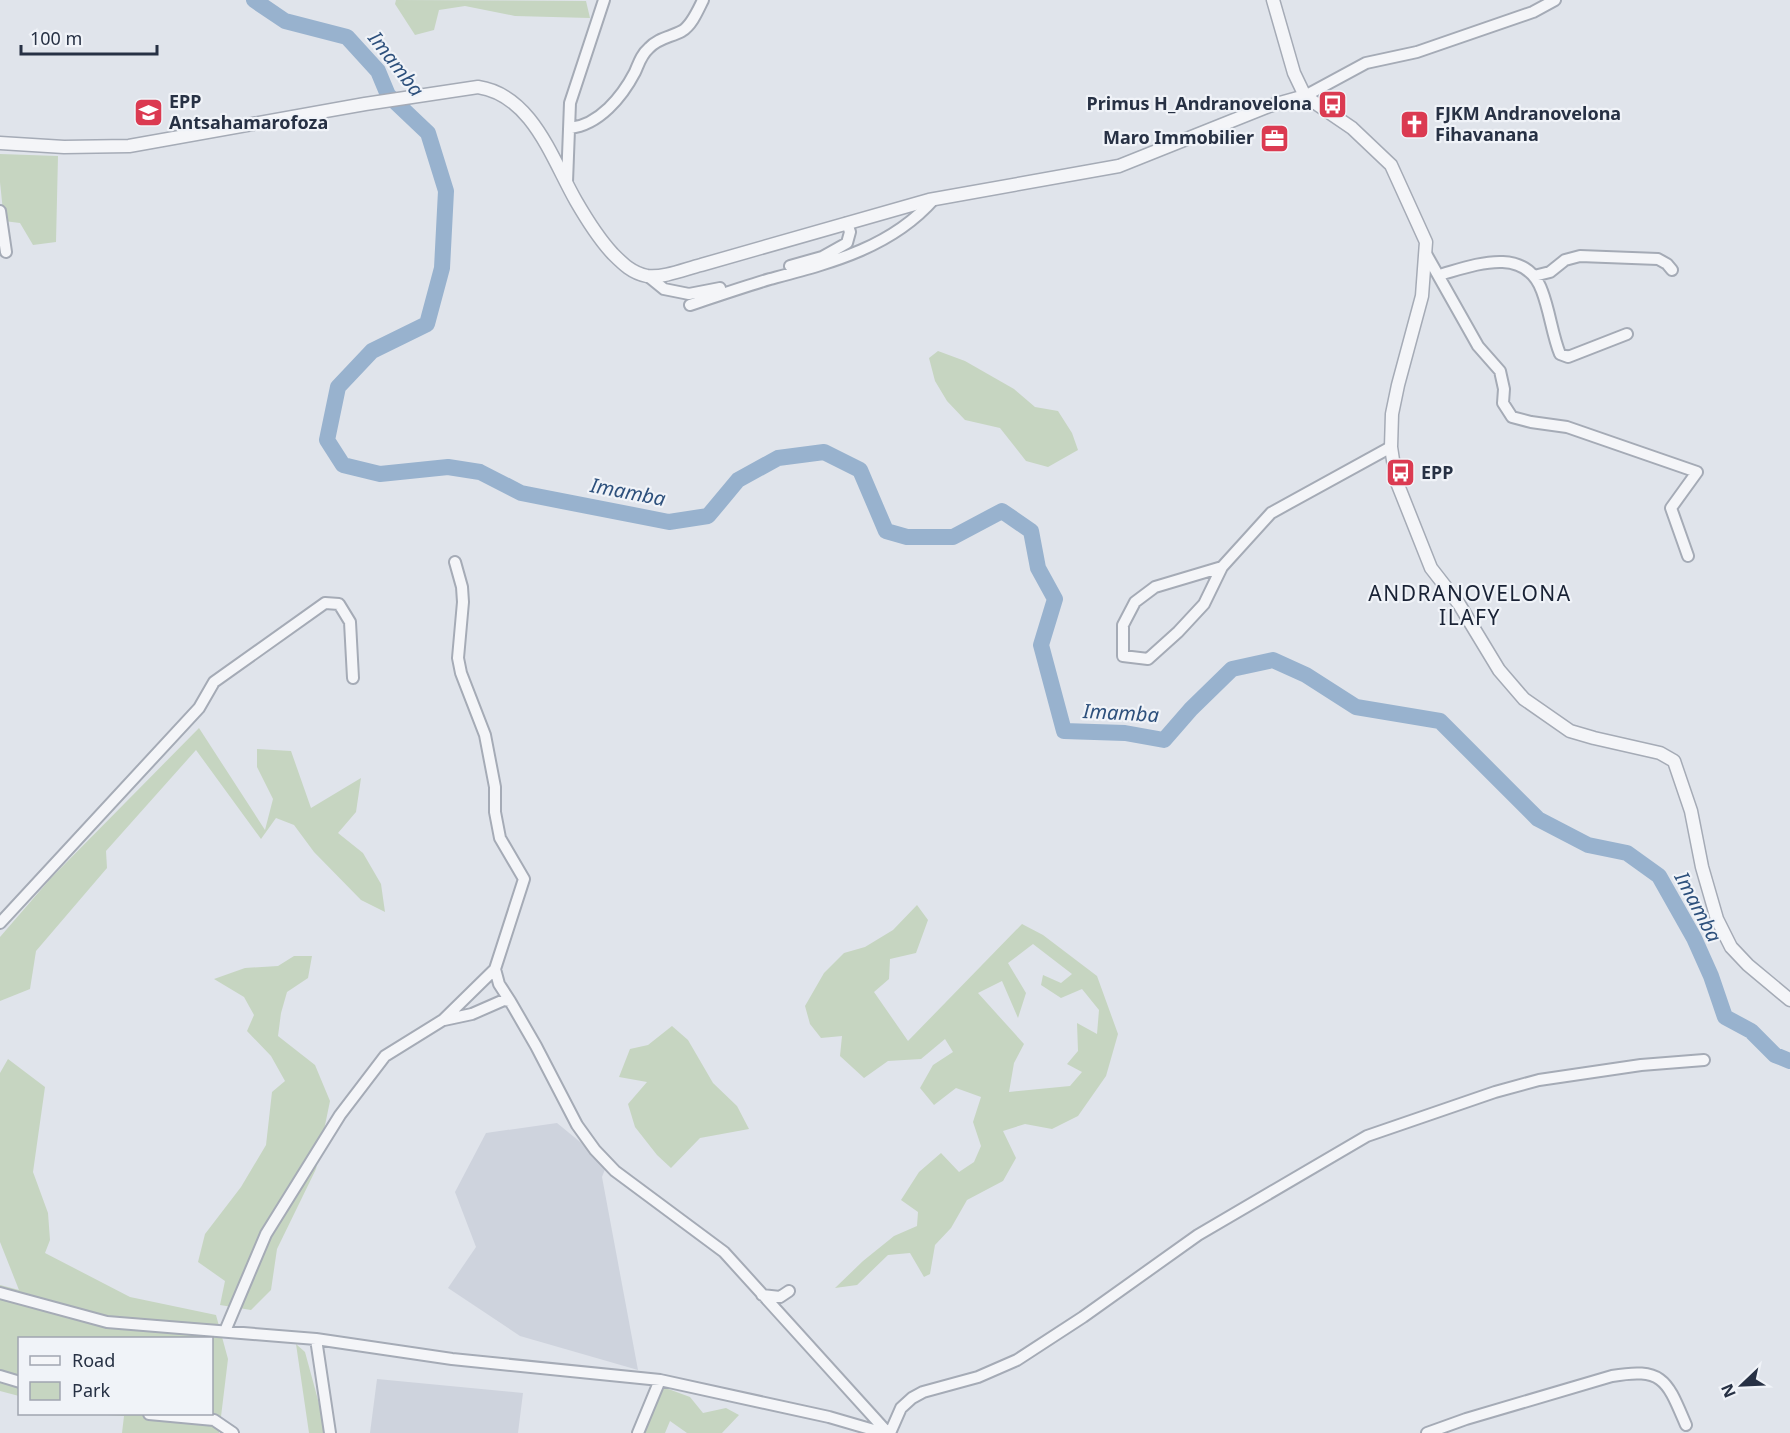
<svg xmlns="http://www.w3.org/2000/svg" width="1790" height="1433" viewBox="0 0 1790 1433" font-family="'Noto Sans',sans-serif">
	<style>
		.built { fill: #ced3dd }
		.green { fill: #c6d5c1; fill-rule: evenodd }
		.lines { fill: none; stroke-linecap: round; stroke-linejoin: round }
		.river { stroke: #98b2ce; stroke-width: 16 }
		.minor-casing { stroke: #a5abb6; stroke-width: 14 }
		.tertiary-casing { stroke: #a5abb6; stroke-width: 15 }
		.minor { stroke: #f4f5f8; stroke-width: 10 }
		.tertiary { stroke: #f4f5f8; stroke-width: 12 }
		.labels { text-anchor: middle; stroke-width: 4.5; stroke-linejoin: round; paint-order: stroke }
		.poi-label { font-size: 18px; font-weight: bold; fill: #273144; stroke: #f0f3f8; text-anchor: start }
		.water-label { font-size: 20px; font-style: italic; fill: #2d507c; stroke: #f0f3f8 }
		.quarter-label { font-size: 21px; letter-spacing: 1.5px; fill: #192235; stroke: #f0f3f8 }
	</style>
	<rect width="100%" height="100%" fill="#e0e4eb"/>
	<path class="built" d="M557 1123 607 1164 602 1177 638 1370 520 1336 448 1288 476 1247 455 1192 486 1133Z
		M377 1379 523 1393 518 1433H370Z"/>
	<path class="green" d="M396 0 586 1 590 18 515 16 465 6 439 10 434 30 415 35 395 4Z
		M0 154 58 156 56 242 33 245 20 223 4 221 0 182Z
		M938 351 965 361 1014 389 1035 407 1058 411 1072 433 1078 450 1048 467 1026 461 1000 428 965 420 947 401 935 381 929 358Z
		M199 728 265 830 273 799 257 767V749L291 751 311 808 361 778 356 812 338 833 363 853 381 884 385 912 361 900 314 852 294 825 276 818 261 839 196 750 106 851 107 868 36 951 30 989 0 1001V937L51 878Z
		M917 905 928 920 916 953 890 959 889 979 874 992 908 1041 1022 924 1043 935 1097 976 1118 1034 1106 1076 1078 1116 1052 1129 1025 1124 1003 1131 1016 1158 1003 1181 967 1200 951 1228 935 1245 930 1274 924 1277 910 1253 888 1255 857 1285 835 1288 863 1261 894 1236 917 1226 918 1212 901 1200 919 1172 941 1153 959 1172 974 1162 981 1146 973 1122 981 1097 956 1088 934 1105 920 1088 933 1065 953 1052 945 1039 921 1059 888 1061 864 1078 840 1056 842 1036 821 1038 810 1024 805 1006 824 973 844 953 865 947 893 930ZM1033 944 1072 974 1061 983 1043 975 1041 985 1061 998 1082 989 1099 1010 1097 1034 1077 1023 1078 1051 1067 1064 1082 1072 1070 1086 1009 1092 1014 1063 1024 1044 978 993 1002 981 1018 1018 1026 993 1008 963Z
		M294 956H312L308 978 287 992 281 1013 278 1036 315 1065 330 1101 316 1169 277 1249 271 1290 251 1310 220 1305 225 1281 198 1262 205 1234 241 1187 266 1145 272 1092 285 1081 271 1056 247 1031 254 1015 244 997 214 979 245 968 278 966Z
		M672 1026 688 1040 713 1083 737 1106 749 1129 700 1138 671 1168 657 1155 635 1127 628 1104 647 1082 619 1077 630 1049 648 1045Z
		M8 1059 45 1087 33 1172 48 1213 50 1240 45 1253 130 1297 216 1315 228 1359 219 1433H122L124 1416 92 1414H212V1338H20L19 1396 0 1391V1285L19 1290 0 1242V1073Z
		M296 1344 305 1352 327 1433H309Z
		M652 1383 690 1397 703 1413 726 1408 739 1415 722 1433H687L670 1421 665 1433H631Z"/>
	<g class="lines">
		<path class="river" d="M254 0 285 21 347 37 378 71 388 95 428 133 446 191 442 268 427 324 372 351 338 387 327 440 343 465 380 474 448 467 480 472 521 493 669 522 708 516 738 480 778 458 824 452 860 470 886 531 907 537H953L1002 511 1031 531 1038 568 1055 599 1041 645 1064 731 1125 733 1164 740 1191 709 1232 669 1273 660 1306 675 1356 707 1440 721 1538 819 1588 845 1627 853 1659 876 1694 938 1711 976 1725 1017 1751 1031 1775 1055 1790 1061"/>
		<defs>
			<path id="minor" d="M1305 96 1366 63 1417 52 1533 12 1555 0
				M570 128C599 125 622 97 635 72 639 63 641 55 649 48 658 38 671 37 682 31 692 25 698 10 703 0
				M567 182 570 103 604 0
				M0 211 6 252
				M1425 252 1478 346 1500 371 1504 389 1503 403 1512 417 1531 422 1567 427 1697 472 1671 508 1688 556
				M790 266 822 257 847 243 850 232 847 223
				M1439 275C1472 266 1525 244 1542 291 1550 312 1552 334 1560 354L1568 357 1627 334
				M648 276 664 289 689 294 720 288
				M1534 276 1550 272 1565 260 1580 256 1658 259 1667 264 1672 270
				M690 305C717 296 743 287 770 279 830 263 891 248 934 199
				M1222 567 1204 604 1178 632 1148 659 1123 656V625L1135 602 1155 587 1222 567 1271 513 1391 447
				M0 923 199 708 214 682 325 603 339 604 350 622 353 678
				M495 969 499 984 510 1001
				M444 1020 472 1014 504 1000 510 1001 536 1046 577 1125 595 1150 615 1171 724 1252 888 1433
				M0 1293 107 1322 316 1339 452 1359 660 1380 829 1417 884 1433
				M762 1295 780 1297 789 1291
				M225 1331 266 1234 340 1115 385 1056 443 1020 495 969 524 879 500 838 495 812V787L485 735 461 673 458 658 463 602 462 587 455 562
				M316 1339 330 1433
				M0 1376 20 1382
				M149 1414 214 1420 233 1433
				M638 1433 660 1380
				M890 1433 901 1408 912 1398 923 1392 978 1377 1017 1360 1083 1317 1198 1235 1367 1136 1495 1092 1539 1080 1641 1065 1704 1060
				M1427 1433 1466 1419 1612 1376C1664 1367 1667 1381 1686 1425"/>
			<path id="tertiary" d="M1273 0 1294 73 1305 96 1352 128 1391 165 1426 242 1422 296 1398 385 1392 414 1391 447 1396 480 1431 568 1459 604 1499 670 1524 699 1570 731 1594 738 1660 753 1674 761 1691 811 1702 867 1717 919 1731 947 1748 965 1790 1000
				M0 143 64 147 129 146 365 104 478 87C532 95 552 159 576 201 587 220 598 238 613 254 623 264 632 273 647 276 664 278 685 269 701 265L929 200 1119 166 1269 106 1305 96"/>
		</defs>
		<use href="#minor" class="minor-casing"/>
		<use href="#tertiary" class="tertiary-casing"/>
		<use href="#minor" class="minor"/>
		<use href="#tertiary" class="tertiary"/>
	</g>
	<defs>
		<symbol id="bus-square" viewBox="-11 -11 22 22"><rect x="-9" y="-9" width="18" height="18" rx="4" fill="#db3a51" stroke="#f0f3f8"/><path d="M-5-6H5V4H4V6H2V4H-2V6H-4V4H-5ZM-3.5-4V0h7V-4ZM-3.5 1.2v1.5H-2V1.2ZM2 1.2v1.5H3.5V1.2Z" fill="#fff"/></symbol>
		<symbol id="school-square" viewBox="-11 -11 22 22"><rect x="-9" y="-9" width="18" height="18" rx="4" fill="#db3a51" stroke="#f0f3f8"/><path d="M0-5L7-2L0 1L-7-2ZM-4 1L0 2.5L4 1V4Q0 6-4 4Z" fill="#fff"/></symbol>
		<symbol id="church-square" viewBox="-11 -11 22 22"><rect x="-9" y="-9" width="18" height="18" rx="4" fill="#db3a51" stroke="#f0f3f8"/><path d="M-1.2-6h2.4v3.5h3.3v2.4h-3.3V6h-2.4V-.1h-3.3v-2.4h3.3Z" fill="#fff"/></symbol>
		<symbol id="office-square" viewBox="-11 -11 22 22"><rect x="-9" y="-9" width="18" height="18" rx="4" fill="#db3a51" stroke="#f0f3f8"/><path d="M-6-3h4V-5.5h4V-3h4V5H-6ZM-1-4.5V-3h2v-1.5ZM-6 0V1H6V0Z" fill="#fff"/></symbol>
	</defs>
	<g fill-rule="evenodd">
		<use href="#bus-square" x="1316" y="88" width="33" height="33"/>
		<use href="#school-square" x="132" y="96" width="33" height="33"/>
		<use href="#church-square" x="1398" y="108" width="33" height="33"/>
		<use href="#office-square" x="1258" y="122" width="33" height="33"/>
		<use href="#bus-square" x="1384" y="456" width="33" height="33"/>
	</g>
	<g class="labels">
		<g class="poi-label">
			<text x="169" y="108">EPP<tspan x="169" dy="21">Antsahamarofoza</tspan></text>
			<text x="1312" y="110" text-anchor="end">Primus H_Andranovelona</text>
			<text x="1435" y="120">FJKM Andranovelona<tspan x="1435" dy="21">Fihavanana</tspan></text>
			<text x="1254" y="144" text-anchor="end">Maro Immobilier</text>
			<text x="1421" y="479">EPP</text>
		</g>
		<g class="water-label">
			<text transform="translate(396 64) rotate(52)" y="7">Imamba</text>
			<text transform="translate(628 492) rotate(11)" y="7">Imamba</text>
			<text transform="translate(1121 713) rotate(3)" y="7">Imamba</text>
			<text transform="translate(1698 907) rotate(62)" y="7">Imamba</text>
		</g>
		<g class="quarter-label">
			<text x="1470" y="601">ANDRANOVELONA<tspan x="1470" dy="24">ILAFY</tspan></text>
		</g>
	</g>
	<rect x="18" y="1337" width="195" height="78" fill="#f0f3f8" stroke="#a0a5b0" stroke-width="1.5"/>
	<rect x="30" y="1356" width="30" height="9" fill="#f4f5f8" stroke="#a0a5b0" stroke-width="1.5"/>
	<text x="72" y="1367" font-size="18" fill="#273144">Road</text>
	<rect x="30" y="1382" width="30" height="18" fill="#c6d5c1" stroke="#a0a5b0" stroke-width="1.5"/>
	<text x="72" y="1397" font-size="18" fill="#273144">Park</text>
	<g transform="translate(1742 1385) rotate(247)" stroke="#f0f3f8" stroke-width="4.5" paint-order="stroke">
	<path d="M0-4.5L10 22L0 15L-10 22Z" fill="#273144"/>
	<text y="-9" font-size="16" font-weight="bold" text-anchor="middle" fill="#273144">N</text>
	</g>
	<path d="M21 45v9h136v-9" fill="none" stroke="#273144" stroke-width="3"/>
	<text x="30" y="45" font-size="18" fill="#273144" stroke="#f0f3f8" stroke-width="4.5" paint-order="stroke">100 m</text>
</svg>
